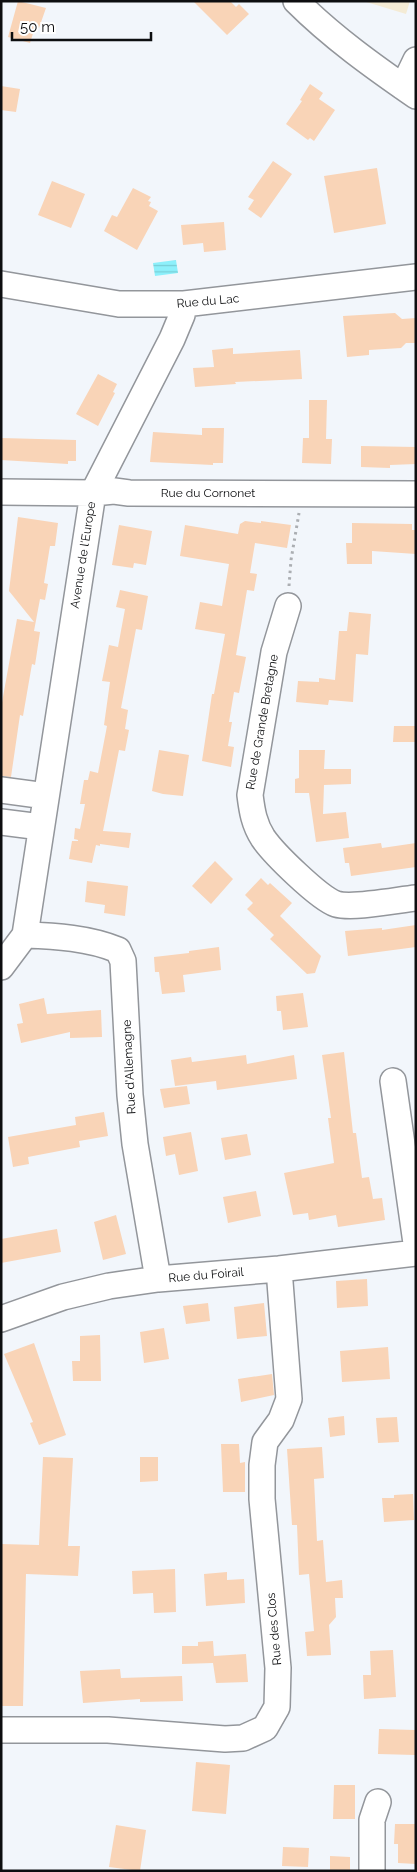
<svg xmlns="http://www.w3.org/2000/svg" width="417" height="1872" viewBox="0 0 417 1872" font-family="Raleway,sans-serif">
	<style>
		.education { fill: #f4ebd5 }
		.water { fill: url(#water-rules) }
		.building { fill: #f9d4b7 }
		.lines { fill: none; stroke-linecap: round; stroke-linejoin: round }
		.minor-casing { stroke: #93969b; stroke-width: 28 }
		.path { stroke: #abaeb2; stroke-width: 3; stroke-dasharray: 2.5 4; stroke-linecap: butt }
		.minor { stroke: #fff; stroke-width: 25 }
		.labels { text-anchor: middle; stroke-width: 4.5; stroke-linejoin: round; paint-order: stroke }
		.street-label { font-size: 12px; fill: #0d0e10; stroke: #fff }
	</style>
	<defs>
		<pattern id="water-rules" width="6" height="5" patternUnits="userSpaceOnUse" patternTransform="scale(1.25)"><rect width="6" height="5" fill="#8df0fb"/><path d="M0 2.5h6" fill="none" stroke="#78cdd6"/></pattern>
	</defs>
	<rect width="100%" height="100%" fill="#f2f6fb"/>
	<path class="education" d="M363 1H410L406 14Z"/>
	<path class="water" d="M176 260 178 273 155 276 153 263Z"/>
	<path class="building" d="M18 1 46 8 39 28 35 27 30 43 8 37Z
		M193 1H230L236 7 239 4 249 14 227 35Z
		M310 84 323 93 319 99 335 110 314 141 310 138 308 140 286 124 302 101 300 100Z
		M1 86 20 89 16 112 1 110Z
		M273 161 292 174 261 218 248 209 254 200 248 197Z
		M377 168 386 224 334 233 324 176Z
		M52 181 85 194 71 228 38 215Z
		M133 188 151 197 148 201 151 202 149 206 158 211 137 250 104 231 112 215 117 217Z
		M224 222 226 250 204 252 203 243 183 245 181 225Z
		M395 313 402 319 416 318V343H406L401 348 369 350V355L347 357 343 316Z
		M233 348V354L300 350 302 379 235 382 236 384 195 387 193 368 214 367 212 350Z
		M98 374 117 384 113 392 115 393 98 426 76 414Z
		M309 400H327L326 439H332L331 464 302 463 303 438H309Z
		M202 428H224L223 463H213V465L150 462 153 432 202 435Z
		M1 438 76 440V461H68V464L1 460Z
		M361 446 416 447V464L390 465V468L361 467Z
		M18 517 58 523 55 546H50L44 583 48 584 45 600 40 599 34 631 40 632 35 665 32 664 23 716 20 715 11 777 1 776V708L17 619 34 622 9 591Z
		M245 521 261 523V521L291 525 287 548 255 543 250 573 257 574 254 591 247 590 236 655 246 657 239 693 234 692 229 722H232L228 746 234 747 231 767 202 761 212 694H214L225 634 195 629 200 602 222 606 229 564 180 556 185 525 238 534 240 524Z
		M352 523 412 524V530H416V554L372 551V564H347L346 543H352Z
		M119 525 152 531 146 565 134 563 133 568 112 565Z
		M120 590 148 596 142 630 136 629 121 708 128 710 125 729 129 730 125 751 119 750 103 831 131 833 129 848 100 844V846L96 845 92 863 69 859 72 841H78V840L74 839 75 828 80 829 85 804H80L84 780H88L90 771 98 773 107 726 104 725 110 682 102 681 106 661 109 645 118 647 125 609 116 607Z
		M349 612 371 614 368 655 356 654 353 702 329 700 328 705 296 702 298 681 319 682V678L335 680 339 631H347Z
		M394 726H416V742H393Z
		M159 750 189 755 183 796 163 794 152 791Z
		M299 750H325L324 769H351V784L324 785 323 814 346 812 349 838 316 842 309 793H295V779L299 778Z
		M381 843 382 848 416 843V867L351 876 349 863H345L343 848Z
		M215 861 233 879 211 904 192 886Z
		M261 878 268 885 270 883 292 903 280 916 321 956 315 973 307 974 270 939 274 935 247 909 253 903 245 895Z
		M87 881 128 886 125 916 104 913 105 905 85 902Z
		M416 925V947L348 956 345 931 382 928V930Z
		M219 947 221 970 183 975 185 992 162 994 159 972H155L154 957 189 953V951Z
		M303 993 308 1027 283 1030 281 1011H277L276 996Z
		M44 998 47 1014 101 1010 102 1037 70 1038V1032L21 1043 17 1024 23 1023 19 1004Z
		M344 1052 353 1133H356L362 1178 369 1177 373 1199 382 1198 385 1220 338 1227 336 1215 309 1220 308 1213 293 1215 284 1173 334 1163 328 1118H331L322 1055Z
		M246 1055 247 1064 294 1055 297 1079 217 1090 216 1081 175 1086 171 1060 191 1057 192 1062Z
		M187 1086 190 1104 164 1108 160 1089Z
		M104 1112 108 1136 79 1141 80 1147 28 1157 29 1164 13 1167 8 1137 76 1125 75 1117Z
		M191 1132 198 1171 179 1175 175 1154 166 1156 163 1137Z
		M247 1134 251 1155 225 1160 221 1138Z
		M256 1191 261 1216 228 1223 223 1197Z
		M116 1215 126 1254 103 1260 94 1222Z
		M57 1229 61 1252 1 1263V1239Z
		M367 1279 368 1306 337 1308 336 1281Z
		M208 1303 210 1321 186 1324 183 1306Z
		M264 1303 267 1336 237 1339 234 1307Z
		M164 1328 169 1359 144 1363 140 1332Z
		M100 1335 101 1381H73L72 1361H80V1336Z
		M34 1343 66 1435 39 1445 30 1423 33 1422 4 1354Z
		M388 1347 390 1379 342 1382 340 1351Z
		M272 1374 274 1395 241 1402 238 1379Z
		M344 1416 345 1435 330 1437 328 1418Z
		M397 1417 399 1442 378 1443 376 1418Z
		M221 1444H239L240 1463 245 1462V1492H223Z
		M322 1447 324 1478 314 1479 317 1541 323 1540 326 1582 342 1580 343 1598H335L336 1617 329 1625 331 1655 307 1656 305 1632 314 1631 309 1574 299 1575 297 1525H292L287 1449Z
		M43 1457 73 1458 68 1546H80L78 1576 26 1574 23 1706H1V1544L39 1545Z
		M140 1457H158V1481L140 1482Z
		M413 1494 414 1520 384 1522 382 1498H394V1495Z
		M175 1569 176 1612 154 1613 153 1593 133 1594 132 1571Z
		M227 1572V1580L244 1579 245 1603 206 1606 204 1574Z
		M213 1641 214 1656 246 1654 248 1682 216 1683 213 1663 182 1664V1646H198V1642Z
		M393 1650 396 1697 364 1699 363 1675H371L370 1651Z
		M120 1669 121 1678 182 1676 183 1701 140 1702V1699L83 1703 80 1671Z
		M379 1729 415 1730V1755L378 1754Z
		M196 1762 230 1765 226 1814 192 1811Z
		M334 1785H355V1819H333Z
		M395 1824H416V1864L398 1863V1844H394Z
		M116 1825 146 1830 140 1871 109 1867Z
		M283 1847 309 1848 308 1867 282 1866Z
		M330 1856 350 1857V1871H330Z"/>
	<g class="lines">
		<defs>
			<path id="minor" d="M296 1C332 37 374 67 416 96
				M403 87 416 60
				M1 284 119 304H184L416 277
				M1 492 93 493 114 491 129 493 416 494
				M288 606 274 652 250 795C252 811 254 824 263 838 274 854 319 898 336 904 353 909 397 900 416 898
				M1 790 46 796
				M1 822 41 827
				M25 935C56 936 89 938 118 950L123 961 130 1095 135 1144 158 1279
				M1 967 25 935 93 493 172 339 182 315 184 304
				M393 1081 416 1243
				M1 1319 63 1297 109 1286 158 1279 279 1269 416 1253
				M1 1730H108L225 1739 243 1738 265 1728 277 1707 278 1668 262 1499V1465L265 1442 281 1420 289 1399 279 1269
				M372 1871V1820L378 1802"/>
		</defs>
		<use href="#minor" class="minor-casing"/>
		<path class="path" d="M289 586 291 560 299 513"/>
		<use href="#minor" class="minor"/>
	</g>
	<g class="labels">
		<g class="street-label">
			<text transform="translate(208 301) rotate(-5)" y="4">Rue du Lac</text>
			<text x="208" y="497">Rue du Cornonet</text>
			<text transform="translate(83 555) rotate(-81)" y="4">Avenue de l'Europe</text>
			<text transform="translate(262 722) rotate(-80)" y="4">Rue de Grande Bretagne</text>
			<text transform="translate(129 1067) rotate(-93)" y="4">Rue d'Allemagne</text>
			<text transform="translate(206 1275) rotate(-5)" y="4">Rue du Foirail</text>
			<text transform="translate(274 1629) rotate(-95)" y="4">Rue des Clos</text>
		</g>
	</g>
	<rect width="417" height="1872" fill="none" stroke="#0d0e10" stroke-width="5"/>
	<path d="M12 32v8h139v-8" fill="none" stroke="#0d0e10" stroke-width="2.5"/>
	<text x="20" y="32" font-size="15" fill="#0d0e10" stroke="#ffffff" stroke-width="4" paint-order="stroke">50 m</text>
</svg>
